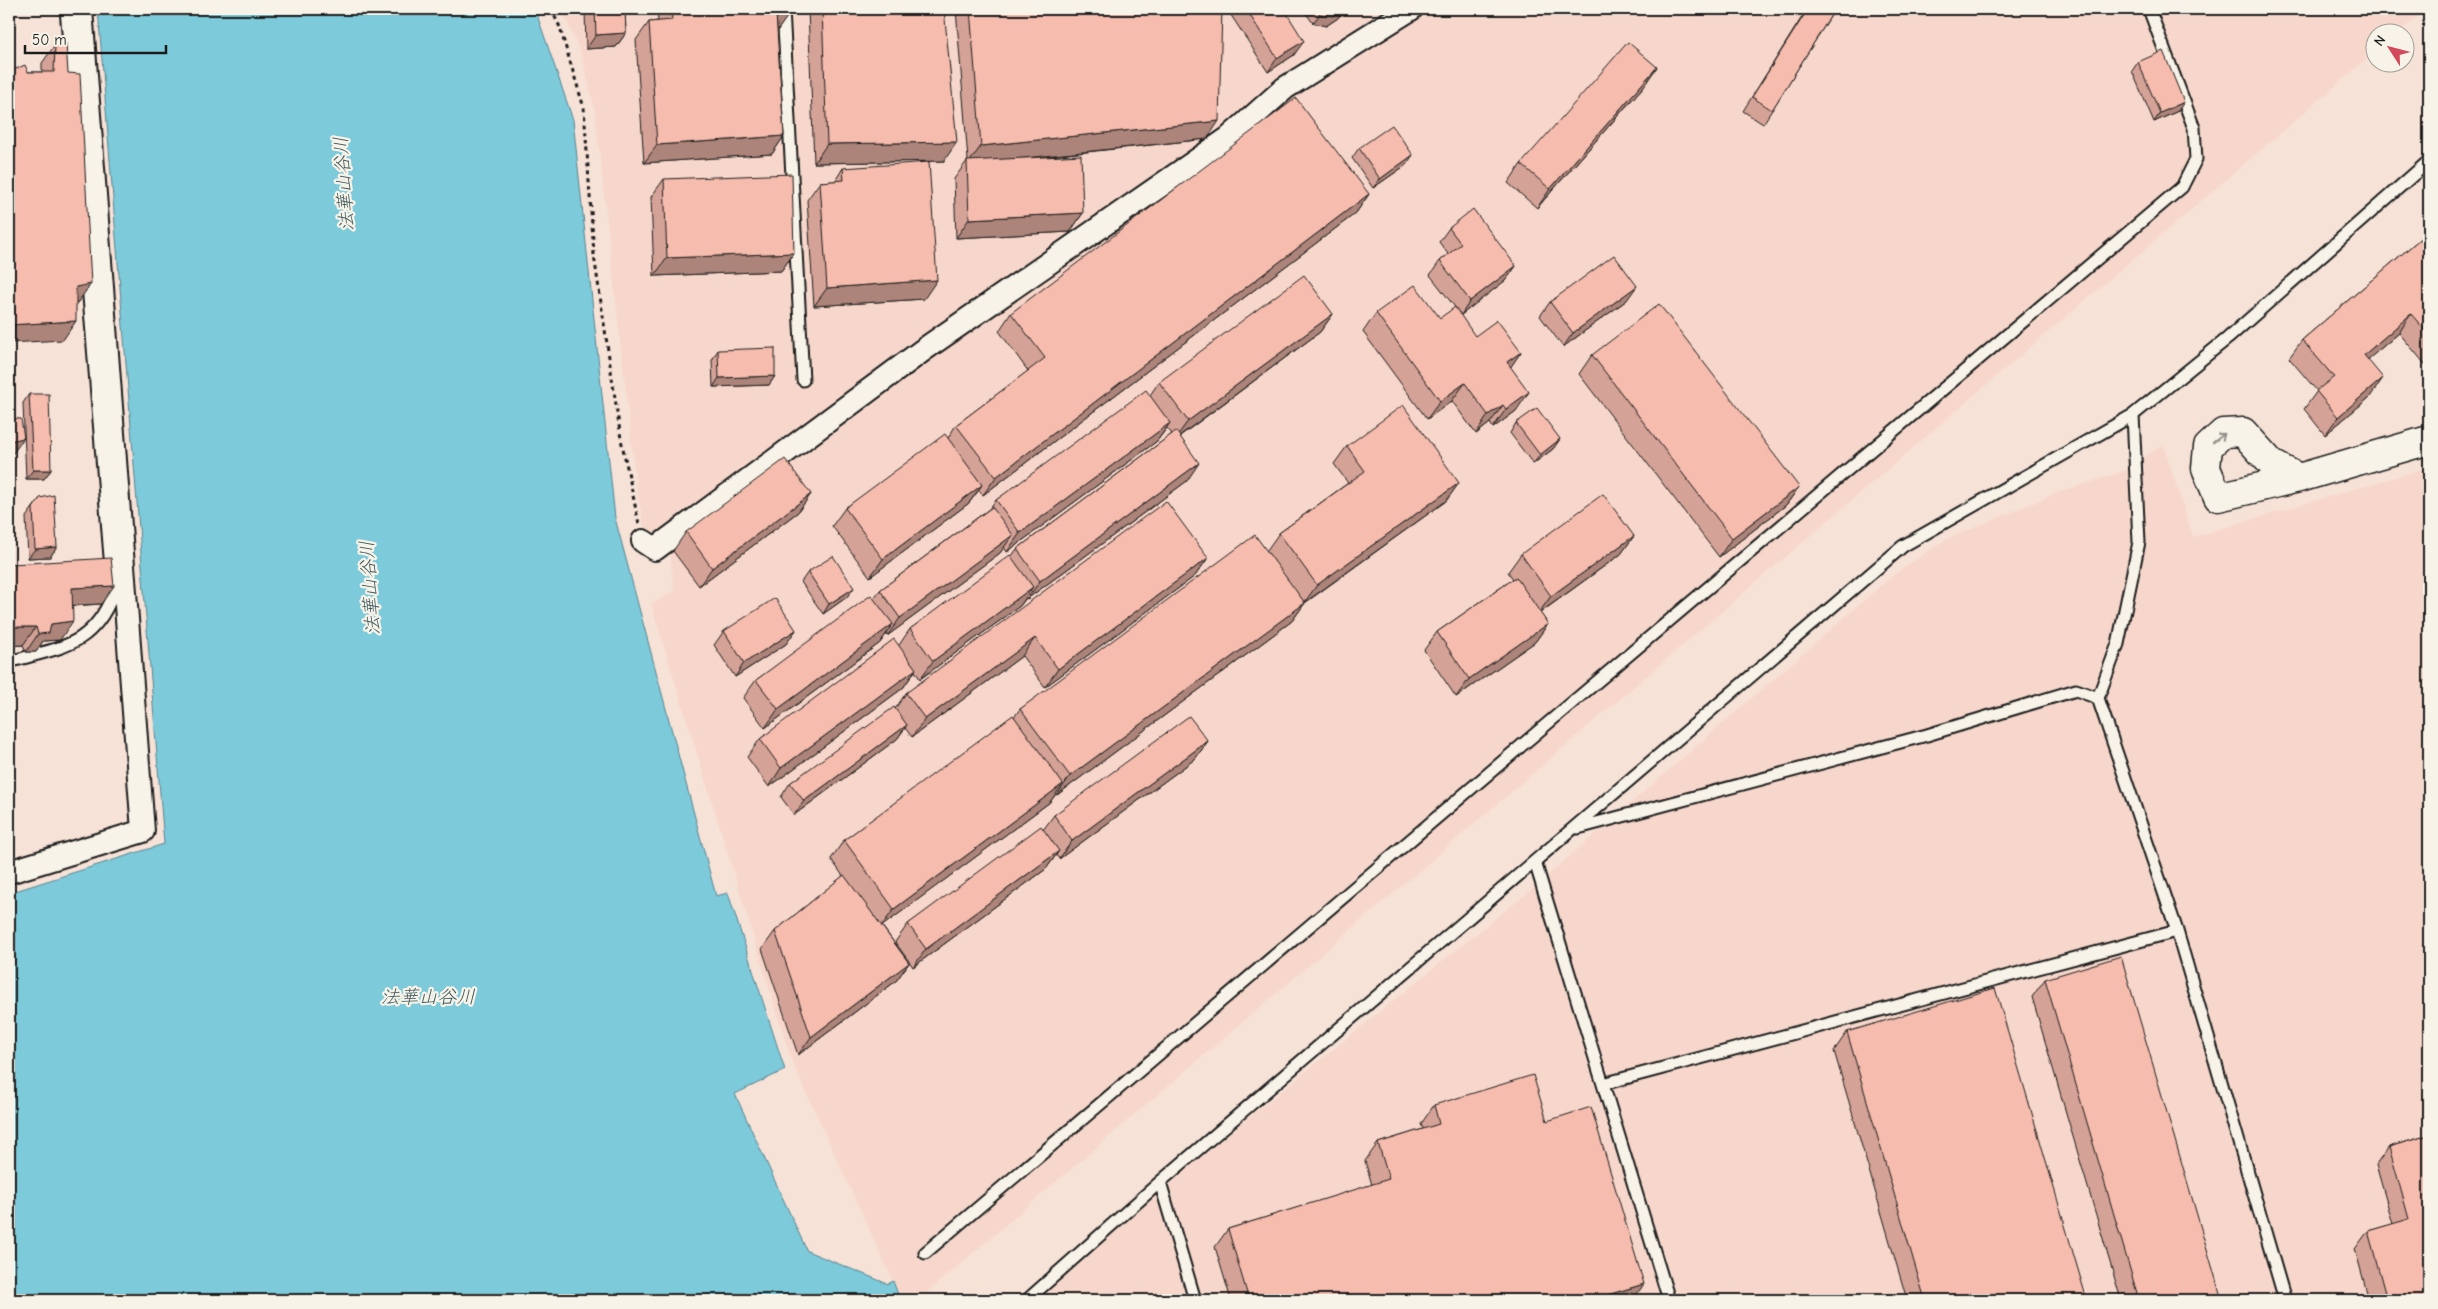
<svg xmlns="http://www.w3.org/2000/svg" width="2438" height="1309" viewBox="0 0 2438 1309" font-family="'Comic Neue','Klee One',sans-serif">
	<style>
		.built { fill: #f7d7cb }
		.water { fill: #7dcadb; stroke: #56848f }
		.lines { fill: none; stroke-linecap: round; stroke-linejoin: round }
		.lane-casing { stroke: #1c1c1c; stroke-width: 15 }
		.street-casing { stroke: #1c1c1c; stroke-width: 26 }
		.secondary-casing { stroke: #1c1c1c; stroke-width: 31 }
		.path { stroke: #1c1c1c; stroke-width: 3; stroke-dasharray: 4 4; stroke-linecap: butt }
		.lane { stroke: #f7f3e8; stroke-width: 11 }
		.street { stroke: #f7f3e8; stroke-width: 22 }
		.secondary { stroke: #f7f3e8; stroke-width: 28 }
		.wall { fill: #d4a296; stroke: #1c1c1c }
		.shaded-wall { fill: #ac847a; stroke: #1c1c1c }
		.building { fill: #f6bcae; stroke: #1c1c1c }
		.oneway { stroke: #94928c }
		.labels { text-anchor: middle; stroke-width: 4.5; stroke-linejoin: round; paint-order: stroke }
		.water-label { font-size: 19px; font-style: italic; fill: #3e595f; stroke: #f7f3e8 }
	</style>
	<rect width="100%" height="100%" fill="#f7e2d7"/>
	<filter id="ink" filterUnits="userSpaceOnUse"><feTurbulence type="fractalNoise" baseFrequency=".02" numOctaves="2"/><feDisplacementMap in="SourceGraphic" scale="10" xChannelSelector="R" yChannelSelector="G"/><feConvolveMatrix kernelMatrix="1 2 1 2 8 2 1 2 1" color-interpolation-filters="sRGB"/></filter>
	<g filter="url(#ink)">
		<path class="built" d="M561 9H1392L1237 127 659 536 644 526 636 485 595 111 581 53Z
			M1429 9H2427L2399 32H2376L2375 52 918 1300H900L901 1298 792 1062 651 604 674 591 670 551 930 357 1244 142 1286 102Z
			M2163 444 2193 537 2429 467V1300H1022L1531 890 1892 576 1945 540 2059 492 2125 471Z"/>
		<path class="water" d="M98 9H535L573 120 615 518 716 896 728 893 785 1070 735 1094 807 1251 888 1284 893 1281 899 1297 898 1300H9V893L164 844Z"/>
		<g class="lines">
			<defs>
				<path id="lane" d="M66 9 73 89
					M783 9 803 380
					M2133 415 2139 542 2118 644 2098 698 2177 931 2285 1300
					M9 662C59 647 92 648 113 594L87 272
					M1578 828 1927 735 2076 690 2098 698
					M1535 862 1669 1300
					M1603 1084 2177 931
					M1160 1182 1195 1300
					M925 1253 1508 757 2182 187 2196 159 2194 128 2149 9
					M1027 1300 1160 1182 1903 546 2133 415 2228 338 2429 161"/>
				<path id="street" d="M643 541 655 549 926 348 1229 138 1285 88 1411 9
					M9 872 143 831 81 9"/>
				<path id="secondary" d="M2299 478 2272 464 2243 432 2223 433 2208 447 2206 468 2218 497 2299 478 2429 440"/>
			</defs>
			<use href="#lane" class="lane-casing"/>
			<use href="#street" class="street-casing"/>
			<use href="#secondary" class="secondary-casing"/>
			<path class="path" d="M551 9 559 25 584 108 594 255 621 439 639 524"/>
			<use href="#lane" class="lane"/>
			<use href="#street" class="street"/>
			<use href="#secondary" class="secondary"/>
		</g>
		<path class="wall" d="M585 9H625L626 33 616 47 586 49Z
			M657 9H790L778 30 784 136 772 154 644 163 636 40 649 22 658 21Z
			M808 9H944V161L814 163Z
			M956 9H1222L1207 139 1041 157 1083 213 1070 232 956 238 954 179 967 161 968 160Z
			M1227 9H1284L1294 55 1268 72Z
			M1306 9H1344L1338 18 1326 26 1313 23 1305 12Z
			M1807 9H1835L1772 110 1763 124 1743 111Z
			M55 45 78 302 76 303 63 340 28 72H42V63Z
			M2138 62 2178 111 2154 122 2132 71Z
			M1644 86 1537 208 1508 183 1521 164Z
			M1359 148 1406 165 1373 188 1352 158Z
			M843 168 924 299 814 306 807 200 820 182 835 181Z
			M664 179 794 253 781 271 654 276 651 197Z
			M1369 194 1356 213 983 495 979 490 969 503 870 577 832 526 845 508 948 438 956 425 1028 371 999 331 1011 313Z
			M1449 228 1516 266 1506 280 1461 315 1430 275 1440 261 1448 254 1439 242Z
			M2429 231V369L2399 333 2368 359 2370 397 2325 435 2304 409 2317 391 2289 358 2302 340Z
			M1627 300 1563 347 1540 316 1550 302Z
			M1376 313 1475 336 1521 352 1510 367 1516 411 1493 428 1490 423 1476 434 1452 401 1427 419 1363 332Z
			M1333 314 1320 332 1180 436 1187 481 1027 599 1026 598 1020 606 920 679 915 671 903 688 769 787 747 757 760 739 899 645 910 629 1011 557 1017 549 1172 434 1167 428 1157 441 1007 552 1004 547 1000 553 887 636 886 634 880 643 765 728 743 698 756 680 874 598 880 590 989 509 996 500 1150 395 1159 382Z
			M718 350 775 376 769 385 713 387 712 360Z
			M1592 355 1799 487 1786 505 1719 557 1579 374Z
			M29 394 51 470 44 479H26L23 403Z
			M1516 423 1560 439 1553 449 1533 464 1510 433Z
			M1347 446 1459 483 1446 501 1305 603 1292 621 1057 795 1056 794 1050 802 882 926 909 963 896 981 798 1055 762 949 775 931 843 876 831 859 844 840 1014 717 1020 709 1267 550 1279 533 1348 483 1334 464Z
			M811 494 798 512 699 586 673 551 686 532Z
			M40 498 57 547 50 557 28 558 26 517Z
			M1634 536 1621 554 1540 613 1548 624 1535 642 1456 697 1424 650 1437 632 1513 579 1508 572 1521 554Z
			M1208 558 1195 576 1045 687 1022 656 912 737 905 728 897 739 794 815 781 797 790 783 895 709 906 693Z
			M9 562 12 564 101 604 73 606 60 640 43 641 36 652H26L23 645 9 646Z
			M808 572 847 597 823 614 801 582Z
			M796 630 786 644 735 677 714 645 724 631Z
			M1208 741 1195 759 1059 859 1056 855 1046 869 913 967 895 942 908 924 1043 830 1054 815Z
			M2045 979 2222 1300H2121L2032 997Z
			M1847 1032 2087 1300H1907L1834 1051Z
			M1434 1105 1547 1121 1633 1300H1231L1215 1247 1228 1229 1372 1185 1365 1161 1378 1143 1423 1129 1421 1124Z
			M2429 1135V1300H2369L2355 1249 2368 1231 2393 1224 2376 1165 2389 1147Z"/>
		<path class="shaded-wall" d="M1344 9 1338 18 1326 26 1313 23 1320 14Z
			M790 13 777 31 776 14Z
			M626 33 616 47 586 49 596 35Z
			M1304 41 1294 55 1268 72 1277 58Z
			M1657 67 1644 86 1537 208 1550 189Z
			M2184 102 2178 111 2154 122 2160 113Z
			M1219 121 1207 139 968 164 981 146Z
			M784 136 772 154 644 163 657 145Z
			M957 142 944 161 814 163 827 144Z
			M1413 155 1406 165 1373 188 1380 179Z
			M1369 194 1356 213 983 495 996 477Z
			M1083 213 1070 232 956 238 969 219Z
			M794 253 781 271 654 276 667 258Z
			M1516 266 1506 280 1461 315 1470 301Z
			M937 280 924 299 814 306 827 288Z
			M91 284 78 302 63 305 76 287Z
			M1637 286 1627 300 1563 347 1573 333Z
			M1333 314 1320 332 1175 439 1188 421Z
			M2411 314 2399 333 2351 374 2364 355Z
			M76 321 63 340 9 343V325Z
			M1521 352 1508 371 1507 362Z
			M775 376 769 385 713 387 719 378Z
			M2383 378 2370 397 2325 435 2338 417Z
			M1465 383 1452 401 1427 419 1440 401Z
			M1529 392 1516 411 1493 428 1506 409Z
			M1503 405 1490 423 1476 434 1488 415Z
			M1170 423 1157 441 1007 552 1020 533Z
			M24 438 11 456H9V441Z
			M1560 439 1553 449 1533 464 1540 455Z
			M1199 463 1187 481 1027 599 1040 581Z
			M33 470H51L44 479H26Z
			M1459 483 1446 501 1304 603 1317 585Z
			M982 485 969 503 870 577 883 559Z
			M1799 487 1786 505 1719 557 1732 538Z
			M811 494 798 512 699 586 712 568Z
			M1013 535 1000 553 887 636 900 618Z
			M1634 536 1621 554 1538 614 1551 596Z
			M57 547 50 557 28 558 35 549Z
			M1208 558 1195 576 1045 687 1058 669Z
			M114 586 101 604 60 606 72 588Z
			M1033 587 1020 606 920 679 933 661Z
			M854 588 847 597 823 614 829 604Z
			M1305 603 1292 621 1057 795 1070 776Z
			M73 621 60 640 43 641 36 652H26L38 634 51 624Z
			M893 624 880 643 765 728 778 709Z
			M1548 624 1535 642 1456 697 1469 679Z
			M9 627H36L23 645 9 646Z
			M796 630 786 644 735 677 744 663Z
			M1035 638 1022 656 912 737 925 719Z
			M916 669 903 688 769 787 781 768Z
			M907 725 897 739 794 815 804 801Z
			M1208 741 1195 759 1059 859 1072 841Z
			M1063 784 1050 802 881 927 894 909Z
			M1059 851 1046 869 913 967 926 949Z
			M909 963 896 981 798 1055 811 1037Z
			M1644 1284 1633 1300H1601L1604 1296Z"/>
		<path class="building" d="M595 9H625L626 33 596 35Z
			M671 9H790V13L776 14 784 136 657 145 649 22 672 20Z
			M822 9H944L957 142 827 144Z
			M970 9H1222L1219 121 981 146Z
			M1246 9H1284L1304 41 1277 58Z
			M1316 9H1344L1333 16 1320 14Z
			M1808 9H1835L1772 110 1752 97Z
			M1628 42 1657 67 1550 189 1521 164Z
			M66 43 68 73 80 74 91 284 76 287V321L9 325V72L25 65 28 72H54L55 45Z
			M2163 51 2184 102 2160 113 2138 62Z
			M1296 98 1369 194 996 477 956 425 1045 358 1011 313Z
			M1392 125 1413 155 1380 179 1359 148Z
			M1081 155 1083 213 969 219 967 161Z
			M929 162 937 280 827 288 820 182 844 180 843 168Z
			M792 174 794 253 667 258 664 179Z
			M1473 209 1516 266 1470 301 1440 261 1461 244 1449 228Z
			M2429 231V335L2411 314 2364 355 2383 378 2338 417 2316 391 2334 377 2302 340Z
			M1614 255 1637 286 1573 333 1550 302Z
			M1304 275 1333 314 1188 421 1159 382Z
			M1415 285 1440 318 1455 307 1475 336 1497 320 1521 352 1507 362 1529 392 1506 409 1503 405 1488 415 1465 383 1440 401 1376 313Z
			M1659 304 1799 487 1732 538 1592 355Z
			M775 348V376L719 378 718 350Z
			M1146 390 1170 423 1020 533 996 500Z
			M29 394H49L51 470H33Z
			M1403 405 1459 483 1317 585 1279 533 1365 471 1347 446Z
			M1537 408 1560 439 1540 455 1516 423Z
			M9 418 21 419 24 438 9 441Z
			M1176 431 1199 463 1040 581 1017 549Z
			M945 434 982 485 883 559 845 508Z
			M785 459 811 494 712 568 686 532Z
			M1603 494 1634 536 1551 596 1521 554Z
			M54 495 57 547 35 549 33 508 40 498Z
			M1166 501 1208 558 1058 669 1035 638 925 719 906 693Z
			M992 507 1013 535 900 618 880 590Z
			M1255 535 1305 603 1070 776 1020 709Z
			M1010 555 1033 587 933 661 910 629Z
			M833 556 854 588 829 604 808 572Z
			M111 558 114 586 72 588 73 621 51 624 49 633 38 634 36 627H9V562L12 564Z
			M1516 577 1548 624 1469 679 1437 632Z
			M871 595 893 624 778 709 756 680Z
			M775 598 796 630 744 663 724 631Z
			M894 639 916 669 781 768 760 739Z
			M894 707 907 725 804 801 790 783Z
			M1013 715 1063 784 894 909 844 840Z
			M1189 716 1208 741 1072 841 1054 815Z
			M1041 826 1059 851 926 949 908 924Z
			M844 875 909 963 811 1037 775 931Z
			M2121 956 2222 1300H2139L2045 979Z
			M1995 988 2087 1300H1925L1847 1032Z
			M1533 1075 1547 1121 1591 1107 1644 1284 1604 1296 1605 1300H1249L1228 1229 1389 1179 1378 1143 1439 1124 1434 1105Z
			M2429 1135V1300H2387L2368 1231 2409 1219 2389 1147Z"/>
		<defs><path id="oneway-shaft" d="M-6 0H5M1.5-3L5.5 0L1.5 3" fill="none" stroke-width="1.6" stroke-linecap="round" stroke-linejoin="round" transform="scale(1.25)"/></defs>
		<use class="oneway" href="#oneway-shaft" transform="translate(2219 438) rotate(-37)"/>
	</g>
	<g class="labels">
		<g class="water-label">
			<text transform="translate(343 184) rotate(-94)" y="7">法華山谷川</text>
			<text transform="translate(369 588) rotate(-94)" y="7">法華山谷川</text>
			<text x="428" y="1003">法華山谷川</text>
		</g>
	</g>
	<rect width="2438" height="1309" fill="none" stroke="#f7f3e8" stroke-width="30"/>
	<rect x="15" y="15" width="2408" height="1279" fill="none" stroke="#1c1c1c" stroke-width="2" filter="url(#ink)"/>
	<g transform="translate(2390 48) rotate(306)"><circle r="24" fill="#f7f3e8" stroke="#9f9d96"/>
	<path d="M0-4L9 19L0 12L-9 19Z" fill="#d1495b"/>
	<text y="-8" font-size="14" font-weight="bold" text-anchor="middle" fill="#1c1c1c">N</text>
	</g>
	<path d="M25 45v8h141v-8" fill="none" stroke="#1c1c1c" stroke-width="2.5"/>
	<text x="32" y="45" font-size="15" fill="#1c1c1c" stroke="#f7f3e8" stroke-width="4" paint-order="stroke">50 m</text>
</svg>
